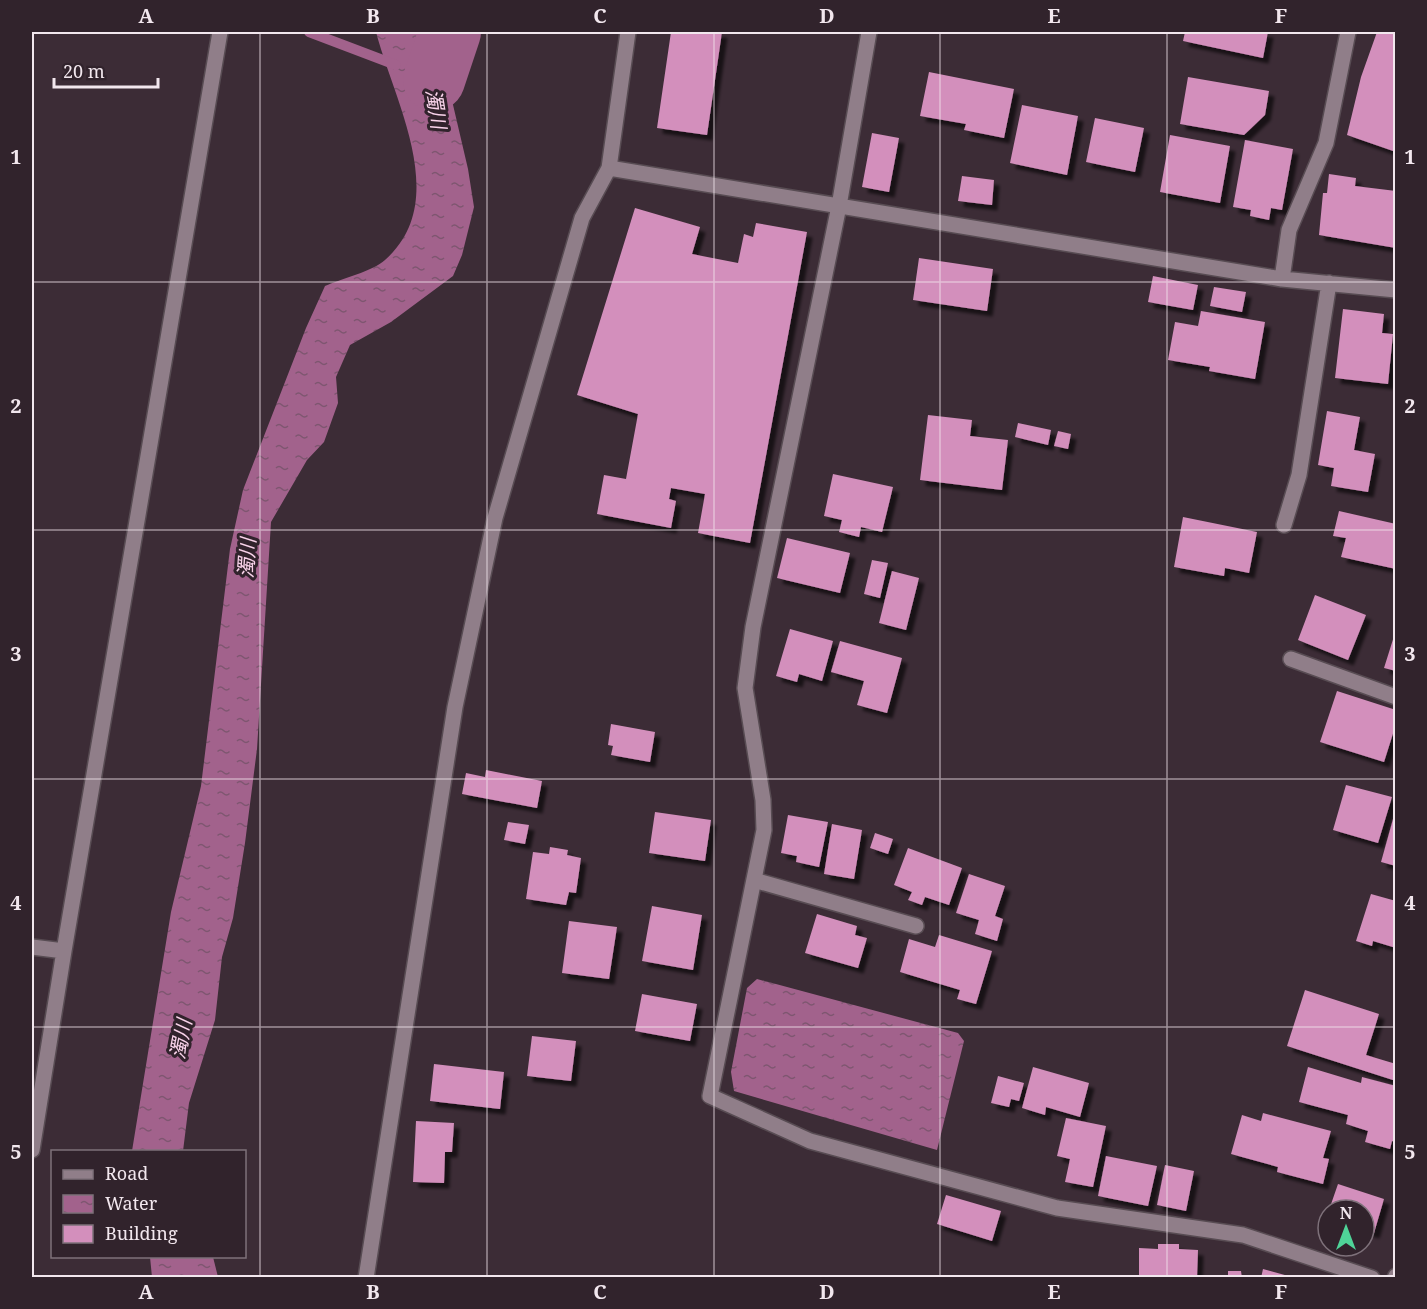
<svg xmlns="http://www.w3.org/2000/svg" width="1427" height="1309" viewBox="0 0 1427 1309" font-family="'Noto Serif','Noto Sans JP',serif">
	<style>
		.water { fill: url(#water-ripples) }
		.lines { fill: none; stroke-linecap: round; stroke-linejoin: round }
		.stream { stroke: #a2628c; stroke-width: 10 }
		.river { stroke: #a2628c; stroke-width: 62 }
		.building { fill: #d38fbc; filter: url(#shadow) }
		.minor-casing { stroke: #584c53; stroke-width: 18 }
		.minor { stroke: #907e89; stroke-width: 15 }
		.grid { fill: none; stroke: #f2e7ee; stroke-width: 1.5; stroke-opacity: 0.55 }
		.labels { text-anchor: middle; stroke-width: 6; stroke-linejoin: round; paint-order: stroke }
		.water-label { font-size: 20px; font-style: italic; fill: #f9d3ea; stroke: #31232c }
		.neatline { fill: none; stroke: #f2e7ee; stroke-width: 2 }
		.grid-label { font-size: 20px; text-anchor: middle; font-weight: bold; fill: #f2e7ee }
	</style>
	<defs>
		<pattern id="water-ripples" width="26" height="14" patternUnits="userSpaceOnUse" patternTransform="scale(1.5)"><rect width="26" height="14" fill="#a2628c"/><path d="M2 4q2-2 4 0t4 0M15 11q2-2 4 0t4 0" fill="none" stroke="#7e5670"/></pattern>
		<filter id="shadow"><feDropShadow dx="5.5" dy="5.5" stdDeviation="1.5" flood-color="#0009"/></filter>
	</defs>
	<rect width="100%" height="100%" fill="#3c2c36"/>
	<path class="water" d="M376 32H436L468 169 474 207 462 255 453 276 391 322 350 345 336 377 338 403 324 442 307 460 271 522 257 749 245 843 233 918 222 957 215 1020 189 1103 183 1151H132L171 912 201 786 230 549 243 490 306 328 325 286C341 279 373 271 385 260 452 201 394 101 376 32Z
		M757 979 958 1033 964 1041 937 1150 734 1091 731 1072 747 988Z
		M150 1257H213L218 1277H152Z"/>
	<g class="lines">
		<path class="stream" d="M309 32 396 65"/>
		<path class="river" d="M434 80 450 32"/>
	</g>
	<path class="building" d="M671 32H722L707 135 657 128Z
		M1185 32H1268L1263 58 1183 41Z
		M1377 32H1396V152L1347 135 1361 77Z
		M929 72 1014 89 1004 138 964 130 966 124 920 116Z
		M1188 77 1269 91 1265 115 1244 135 1180 124Z
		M1022 105 1078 116 1067 175 1010 163Z
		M1095 118 1144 128 1135 172 1086 162Z
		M872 133 899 138 889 192 862 187Z
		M1170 135 1230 146 1220 203 1160 192Z
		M1245 140 1293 149 1282 210 1271 208 1269 220 1250 216 1251 210 1233 207Z
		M1329 174 1356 178 1355 186 1396 191V248L1319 235 1323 193H1327Z
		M962 176 994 180 992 205 958 201Z
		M635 208 700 227 692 254 738 263 744 234 753 237 756 223 807 232 750 543 698 533 705 494 671 488 669 499 676 501 671 528 597 514 604 475 626 479 638 414 577 395Z
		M919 258 993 269 987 311 913 300Z
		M1153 276 1198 285 1193 310 1148 302Z
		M1214 287 1246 292 1242 312 1210 306Z
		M1343 309 1384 314 1382 333 1393 334 1388 384 1335 378Z
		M1201 311 1265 322 1255 379 1209 371 1210 367 1168 360 1175 322 1198 326Z
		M1327 411 1360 417 1354 450 1375 454 1368 492 1331 486 1334 468 1318 465Z
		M928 415 972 420 970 436 1008 440 1002 490 920 480Z
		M1018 423 1051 430 1048 445 1015 437Z
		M1058 431 1071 434 1068 449 1054 446Z
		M833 474 893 487 882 532 861 527 859 537 839 532 842 520 824 516Z
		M1339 511 1396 524V569L1341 557 1346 538 1333 536Z
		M1183 517 1257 532 1249 573 1225 568 1224 576 1174 567Z
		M787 538 850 553 840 593 777 578Z
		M872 560 888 563 880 598 864 594Z
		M892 571 919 578 906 630 879 623Z
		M1315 595 1366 615 1348 660 1298 640Z
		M790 629 833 641 822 681 799 674 797 682 776 676Z
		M1395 633H1396V671L1384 668Z
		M840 641 902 658 887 713 857 705 864 681 831 672Z
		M1337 691 1396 710V724L1384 762 1320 742Z
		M611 724 655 732 650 762 611 755 613 746 608 745Z
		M486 770 542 781 537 808 462 794 466 773 485 777Z
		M1346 785 1392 797 1378 843 1333 830Z
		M655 812 711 820 705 861 649 853Z
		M1395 812H1396V866L1381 862Z
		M788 815 828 822 819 867 796 862 797 856 781 853Z
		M508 822 529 825 525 844 504 840Z
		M832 824 862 830 854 879 824 874Z
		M875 833 893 839 888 854 870 848Z
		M550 847 568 850 567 855 581 858 576 893 569 892 566 905 526 899 533 852 549 854Z
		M908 848 962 868 949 905 925 897 922 905 908 900 912 892 894 885Z
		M969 874 1005 886 995 916 1003 919 997 941 975 934 979 920 956 913Z
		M1371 894 1396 901V948L1373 941 1372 946 1356 941Z
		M652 906 702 915 693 970 642 961Z
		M817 914 857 926 855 935 867 938 858 968 805 953Z
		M569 921 617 927 609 979 562 973Z
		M939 935 992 951 976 1004 957 999 960 990 900 972 909 939 935 947Z
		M1305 990 1379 1014 1366 1055 1396 1064V1081L1287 1046Z
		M642 994 697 1004 690 1041 635 1031Z
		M532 1036 576 1041 571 1081 527 1076Z
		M434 1064 504 1072 500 1109 430 1101Z
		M1033 1067 1089 1083 1080 1117 1046 1107 1045 1115 1022 1108Z
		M1308 1067 1361 1083 1362 1077 1396 1086V1142L1392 1141 1390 1149 1365 1142 1368 1131 1346 1124 1348 1115 1299 1102Z
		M998 1076 1024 1083 1019 1101 1011 1099 1009 1107 991 1103Z
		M1263 1113 1331 1131 1323 1158 1329 1159 1323 1184 1277 1172 1278 1167 1231 1154 1242 1115 1261 1121Z
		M1066 1118 1106 1126 1093 1187 1065 1182 1070 1159 1057 1156Z
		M416 1121 454 1123 452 1152H445L444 1183 413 1182Z
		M1106 1156 1157 1166 1148 1206 1098 1196Z
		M1165 1165 1194 1171 1186 1211 1157 1205Z
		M1338 1184 1384 1199 1374 1233 1364 1230V1210H1329Z
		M946 1195 1001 1211 992 1241 937 1224Z
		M1158 1244H1179V1249L1198 1250 1197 1278H1139V1248L1158 1249Z
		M1263 1269 1292 1277V1278H1261Z
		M1228 1271H1241L1242 1278H1228Z"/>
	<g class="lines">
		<defs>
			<path id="minor" d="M869 32 839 206 753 627 745 688 763 800 764 830 710 1096 810 1141 1057 1208 1243 1235 1372 1278
				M609 168 1282 279 1396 290
				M1282 279 1289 230 1326 143 1348 32
				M1284 525 1299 475 1329 283
				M1291 659 1396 697
				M754 880 916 926
				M32 947 64 951 32 1150
				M64 951 220 32
				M366 1278 455 707 495 518 582 218 609 168 628 32
				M1395 1278 1396 1276"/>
		</defs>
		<use href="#minor" class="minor-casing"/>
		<use href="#minor" class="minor"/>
	</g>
	<path class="grid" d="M260 32V1278M487 32V1278M714 32V1278M940 32V1278M1167 32V1278M32 282H1396M32 530H1396M32 779H1396M32 1027H1396"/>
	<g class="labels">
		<g class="water-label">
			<text transform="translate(436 109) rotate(81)" y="7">濁川</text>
			<text transform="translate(247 558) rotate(-86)" y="7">濁川</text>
			<text transform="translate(181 1039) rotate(-79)" y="7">濁川</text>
		</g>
	</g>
	<rect width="1427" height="1309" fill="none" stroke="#31232c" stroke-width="66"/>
	<rect x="51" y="1150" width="195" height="108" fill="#31232c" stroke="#7e717a" stroke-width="1.5"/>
	<rect x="63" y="1170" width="30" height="9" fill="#907e89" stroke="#7e717a" stroke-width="1.5"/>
	<text x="105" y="1180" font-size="18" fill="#f2e7ee">Road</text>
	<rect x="63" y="1195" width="30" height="18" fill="url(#water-ripples)" stroke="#7e717a" stroke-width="1.5"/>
	<text x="105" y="1210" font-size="18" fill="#f2e7ee">Water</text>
	<rect x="63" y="1225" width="30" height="18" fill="#d38fbc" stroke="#7e717a" stroke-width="1.5"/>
	<text x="105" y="1240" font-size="18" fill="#f2e7ee">Building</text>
	<g transform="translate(1346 1228)"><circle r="28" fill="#31232c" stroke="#7e717a" stroke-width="1.5"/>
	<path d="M0-4.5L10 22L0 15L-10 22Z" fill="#4fd398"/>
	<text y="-9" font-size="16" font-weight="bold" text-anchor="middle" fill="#f2e7ee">N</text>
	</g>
	<path d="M54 78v9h104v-9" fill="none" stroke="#f2e7ee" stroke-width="3"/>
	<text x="63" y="78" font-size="18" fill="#f2e7ee" stroke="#31232c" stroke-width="4.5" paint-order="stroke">20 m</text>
	<rect x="33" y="33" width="1361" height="1243" class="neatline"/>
	<g class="grid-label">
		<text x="146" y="23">A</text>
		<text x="373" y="23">B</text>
		<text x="600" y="23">C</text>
		<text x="827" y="23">D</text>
		<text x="1054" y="23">E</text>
		<text x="1281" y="23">F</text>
		<text x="16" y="164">1</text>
		<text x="1410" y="164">1</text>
		<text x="16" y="413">2</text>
		<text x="1410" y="413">2</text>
		<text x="16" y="661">3</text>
		<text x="1410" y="661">3</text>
		<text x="16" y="910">4</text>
		<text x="1410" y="910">4</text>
		<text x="16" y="1159">5</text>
		<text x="1410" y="1159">5</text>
		<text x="146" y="1299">A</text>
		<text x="373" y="1299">B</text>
		<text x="600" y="1299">C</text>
		<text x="827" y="1299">D</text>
		<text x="1054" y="1299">E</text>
		<text x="1281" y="1299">F</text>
	</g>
</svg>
